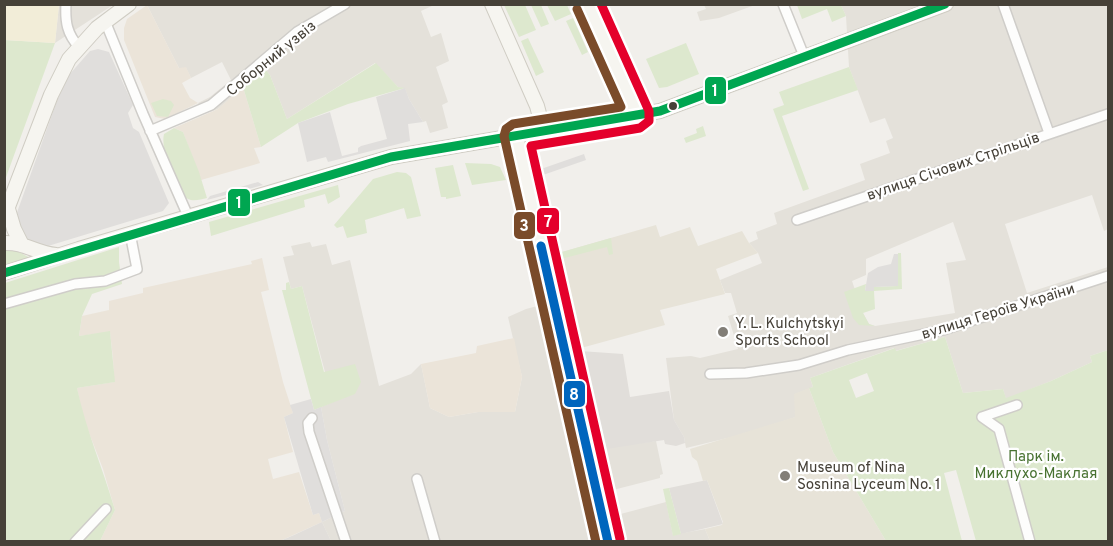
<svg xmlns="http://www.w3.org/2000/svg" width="1113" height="546" viewBox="0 0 1113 546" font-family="Overpass,sans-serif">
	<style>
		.residential { fill: #e4e1da; fill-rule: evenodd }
		.commercial { fill: #ebe4d9 }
		.industrial { fill: #e1deda }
		.education { fill: #e7e3d8 }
		.green { fill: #dde8ce; fill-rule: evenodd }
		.sand { fill: #f2edd8 }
		.parking { fill: #e0dedc }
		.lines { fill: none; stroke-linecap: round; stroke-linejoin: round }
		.street-casing { stroke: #cfcdc9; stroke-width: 12 }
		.secondary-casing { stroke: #cfccc3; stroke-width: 16 }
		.street { stroke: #fdfdfc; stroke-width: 9 }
		.secondary { stroke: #f6f5f0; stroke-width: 14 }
		.bus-1-casing { stroke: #fff; stroke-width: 14 }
		.bus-2-casing { stroke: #fff; stroke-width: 14 }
		.bus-3-casing { stroke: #fff; stroke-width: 14 }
		.bus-4-casing { stroke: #fff; stroke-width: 14 }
		.bus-1 { stroke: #00a651; stroke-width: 9 }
		.bus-2 { stroke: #7a4b2a; stroke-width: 9 }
		.bus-3 { stroke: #e4002b; stroke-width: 9 }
		.bus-4 { stroke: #0065bd; stroke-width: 9 }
		.bus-dot { fill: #464138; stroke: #fff; stroke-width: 2 }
		.poi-dot { fill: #827e77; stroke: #fff; stroke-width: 2 }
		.labels { text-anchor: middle; stroke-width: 4.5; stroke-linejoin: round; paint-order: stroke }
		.street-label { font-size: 15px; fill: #464138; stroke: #fff }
		.poi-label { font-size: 15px; fill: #464138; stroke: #fff; text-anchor: start }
		.park-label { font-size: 15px; fill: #487231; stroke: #fff }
		.line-badge { stroke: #fff; stroke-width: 2 }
		.badge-label { font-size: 16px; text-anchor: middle; font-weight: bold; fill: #fff }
	</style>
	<rect width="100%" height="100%" fill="#f1efeb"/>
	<path class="residential" d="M59 5H113L55 43Z
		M147 5H434L421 11 431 37 441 33 449 61 436 67 448 102 442 105 448 128 430 133 426 121 423 122 409 99 405 89 398 87 375 63 287 119 270 75 265 69 218 109 204 114 198 103 210 97 231 80 222 62 191 78 186 68H179Z
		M704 5H755L719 18 700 21 697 12 706 9Z
		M841 5H1108V229L1104 231 1092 195 1005 224 1027 293 1108 267V350L1090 356 1092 362 1051 381 1006 399 1003 389 963 393 945 337 895 351 894 348 810 378 813 387 795 394 796 417 740 435 686 448 684 437 674 420 666 358 691 356 700 358 738 349 728 316 737 313 731 293H725L720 280 762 263 758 253 749 243 758 239 756 232 777 224 774 213 865 180 860 164 890 153 886 141 893 138 885 118 870 123 849 67 846 16ZM953 222 966 260 946 263 955 313 875 326 869 324 863 313 852 281 866 275V259Z
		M310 242 312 247 326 244 332 265 350 260 379 386 411 374 421 364 430 408 449 417 478 412H515L522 377 508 317 526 309 568 298 581 348 585 380 581 381 596 449 656 441 663 474 660 475V478L609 491 613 516 666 502 673 535 705 529 710 541H331L322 522 345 511 327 440 321 407 333 402 302 286 291 289 283 257 294 255 291 246Z"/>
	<path class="commercial" d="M147 5 179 68 186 67 191 78 182 83 190 98 198 103 165 119 155 117 124 40V28L127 19Z
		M243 87 261 147 254 148 260 163 201 180 183 132 174 128 218 109Z
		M262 258 269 290 261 292 283 382 293 413 284 417 293 452 268 459 273 479 299 472 313 515 319 513 322 522 280 541H100L115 510 103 469 83 417 77 388 114 382 113 358 110 332 79 336 82 316 109 310V301L143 293V288L252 264 251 261Z
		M514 338 522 377 515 412H478L449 417 430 408 421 364 476 353 477 346Z"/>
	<path class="industrial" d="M580 351 623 354 630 397 669 391 674 420 684 437 685 443 676 446 665 444 664 440 600 450 584 378Z
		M707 480 723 524 681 534 669 488Z
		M322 522 331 541H280L294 535Z"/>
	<path class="education" d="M656 225 660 237 690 227 698 246 742 231 749 243 758 253 716 269 725 294 660 310 665 325 581 348 555 254Z
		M809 388 833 452 886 541H710L705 529 722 525 723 522 707 480 703 481 697 461 692 457 690 449 795 417 794 394Z"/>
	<path class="green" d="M504 5H525L536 30 519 37Z
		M531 5H541L549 24 541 27Z
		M547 5H567L571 14 555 21Z
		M797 5H841L846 16 832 22 827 9 802 19Z
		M573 18 588 52 582 55 566 21Z
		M528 38 544 72 536 76 521 41Z
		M5 40 55 43 5 180Z
		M686 43 699 74 667 87 659 88 646 59Z
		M376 63 398 87 405 88 348 104 298 123 261 147 243 87 265 69 270 75 287 119Z
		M849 67 858 90 782 116 809 189 803 191 773 109 784 105 779 92Z
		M163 99 171 101 174 105 168 117 157 116 151 103Z
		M703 126 706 136 686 143 684 138 697 133 696 129Z
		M174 128 183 132 199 172 207 198C201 199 194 202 188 199 175 193 160 148 164 134Z
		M465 163 491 164 500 167 506 180 472 185Z
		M453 165 461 196 446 199V197H441L435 168Z
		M397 172 406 173 411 177 421 216 407 219 404 208 365 220 367 233 347 238 343 226 337 228 334 225 373 179Z
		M338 185 340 197 328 204 325 194 304 200 305 207 211 236 209 222Z
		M611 238 613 254 609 255 607 247 557 260 555 254Z
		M119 247V262L122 284 92 294 82 316 79 336 110 331 115 382 77 388C86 430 103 469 115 510L100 541 5 542V283Z
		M5 248 19 252 34 260 5 268Z
		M898 253H901L902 289 874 291 875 309 863 313 869 324 875 326 859 325 853 318 844 292 866 284 865 291 874 287 897 286Z
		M289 282 291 289 302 286 324 372 355 364 361 382 355 394 314 410 282 290H286V283Z
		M945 337 963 393 1003 389 1006 398 1051 381 1092 362 1090 356 1108 350V541H976L956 470 944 473 962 541H886L833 452 809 388 813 387 810 378 895 348 896 351ZM867 373 874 391 856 398 849 380Z
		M585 380 600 450H596L581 381Z
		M669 488 681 534 673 536 663 489Z"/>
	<path class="sand" d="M5 4 59 5 55 43 5 40Z"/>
	<path class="parking" d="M98 49 109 52 133 105 128 113 133 128 139 132 169 203 163 211 48 246 30 244 23 238 15 218 58 98 69 75 90 51Z
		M405 88 409 99 423 122 408 124 410 141 328 162 326 157 307 162 298 123 330 112 342 156 358 152V148L361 146 387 139 376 97Z
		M584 154 586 160 543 175 541 169Z
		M258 182 263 185 207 200 210 196Z
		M894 254H898V286L874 287V291H865L868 273 878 267 891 264Z
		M311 399 314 410 321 407 327 440 345 511 322 522 319 513 313 515 284 417 293 413 290 405Z"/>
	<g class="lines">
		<defs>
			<path id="street" d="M66 4C65 22 67 34 79 47
				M783 4 804 56
				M1003 4 1049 133
				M105 21 143 114 188 216
				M150 131 211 105 297 32 345 4
				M797 220 1108 114
				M4 304 75 284 105 281 137 269 130 233
				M710 374 746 373 799 365 848 350 943 330 1108 276
				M982 417 999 429 1030 542
				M982 417 1017 405
				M312 418 308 423 309 432 346 542
				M417 479 435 542
				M75 542 106 509"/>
			<path id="secondary" d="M492 4 537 106 544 132
				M588 4 638 116
				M516 136 608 542
				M8 209 14 229 21 243
				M4 217 51 95 69 59 97 28 129 4
				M4 243C25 242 35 253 56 255
				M4 273 79 249 391 157 660 111 946 4"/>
		</defs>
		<use href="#street" class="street-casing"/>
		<use href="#secondary" class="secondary-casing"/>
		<use href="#street" class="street"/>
		<use href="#secondary" class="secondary"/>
		<defs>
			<path id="bus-1" d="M4 273 391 157 660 111 945 4"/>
			<path id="bus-2" d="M577 9 621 107 513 124 506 129 504 136 596 542"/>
			<path id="bus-3" d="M601 4 649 111V121L640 128 531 146 620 539"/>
			<path id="bus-4" d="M541 246 608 542"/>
		</defs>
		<use href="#bus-1" class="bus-1-casing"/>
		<use href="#bus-2" class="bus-2-casing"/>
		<use href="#bus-3" class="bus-3-casing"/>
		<use href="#bus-4" class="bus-4-casing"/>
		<use href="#bus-1" class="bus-1"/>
		<use href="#bus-2" class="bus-2"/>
		<use href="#bus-3" class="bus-3"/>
		<use href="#bus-4" class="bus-4"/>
	</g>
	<circle class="bus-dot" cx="673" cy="106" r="5"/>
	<g class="poi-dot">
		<circle cx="723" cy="332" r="6"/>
		<circle cx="785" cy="476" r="6"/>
	</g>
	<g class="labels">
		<g class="street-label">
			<text transform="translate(271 58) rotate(-39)" y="5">Соборний узвіз</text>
			<text transform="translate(953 166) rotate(-19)" y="5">вулиця Січових Стрільців</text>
			<text transform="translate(998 311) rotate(-17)" y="5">вулиця Героїв України</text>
		</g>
		<g class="poi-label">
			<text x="735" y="328">Y. L. Kulchytskyi<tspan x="735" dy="17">Sports School</tspan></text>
			<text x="797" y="472">Museum of Nina<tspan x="797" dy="17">Sosnina Lyceum No. 1</tspan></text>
		</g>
		<g class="park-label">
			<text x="1036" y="461">Парк ім.<tspan x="1036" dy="17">Миклухо-Маклая</tspan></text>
		</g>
	</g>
	<g class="line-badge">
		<rect x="704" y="76" width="23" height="29" rx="6" fill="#00a651"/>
		<rect x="227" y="188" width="24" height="29" rx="6" fill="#00a651"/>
		<rect x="536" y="207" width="24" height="28" rx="6" fill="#e4002b"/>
		<rect x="513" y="211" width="23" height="29" rx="6" fill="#7a4b2a"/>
		<rect x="563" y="380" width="23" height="28" rx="6" fill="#0065bd"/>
	</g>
	<g class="badge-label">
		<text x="715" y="96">1</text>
		<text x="239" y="208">1</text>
		<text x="548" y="227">7</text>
		<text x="524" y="231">3</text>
		<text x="574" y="400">8</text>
	</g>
	<rect width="1113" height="546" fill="none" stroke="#464138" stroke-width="12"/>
</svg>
